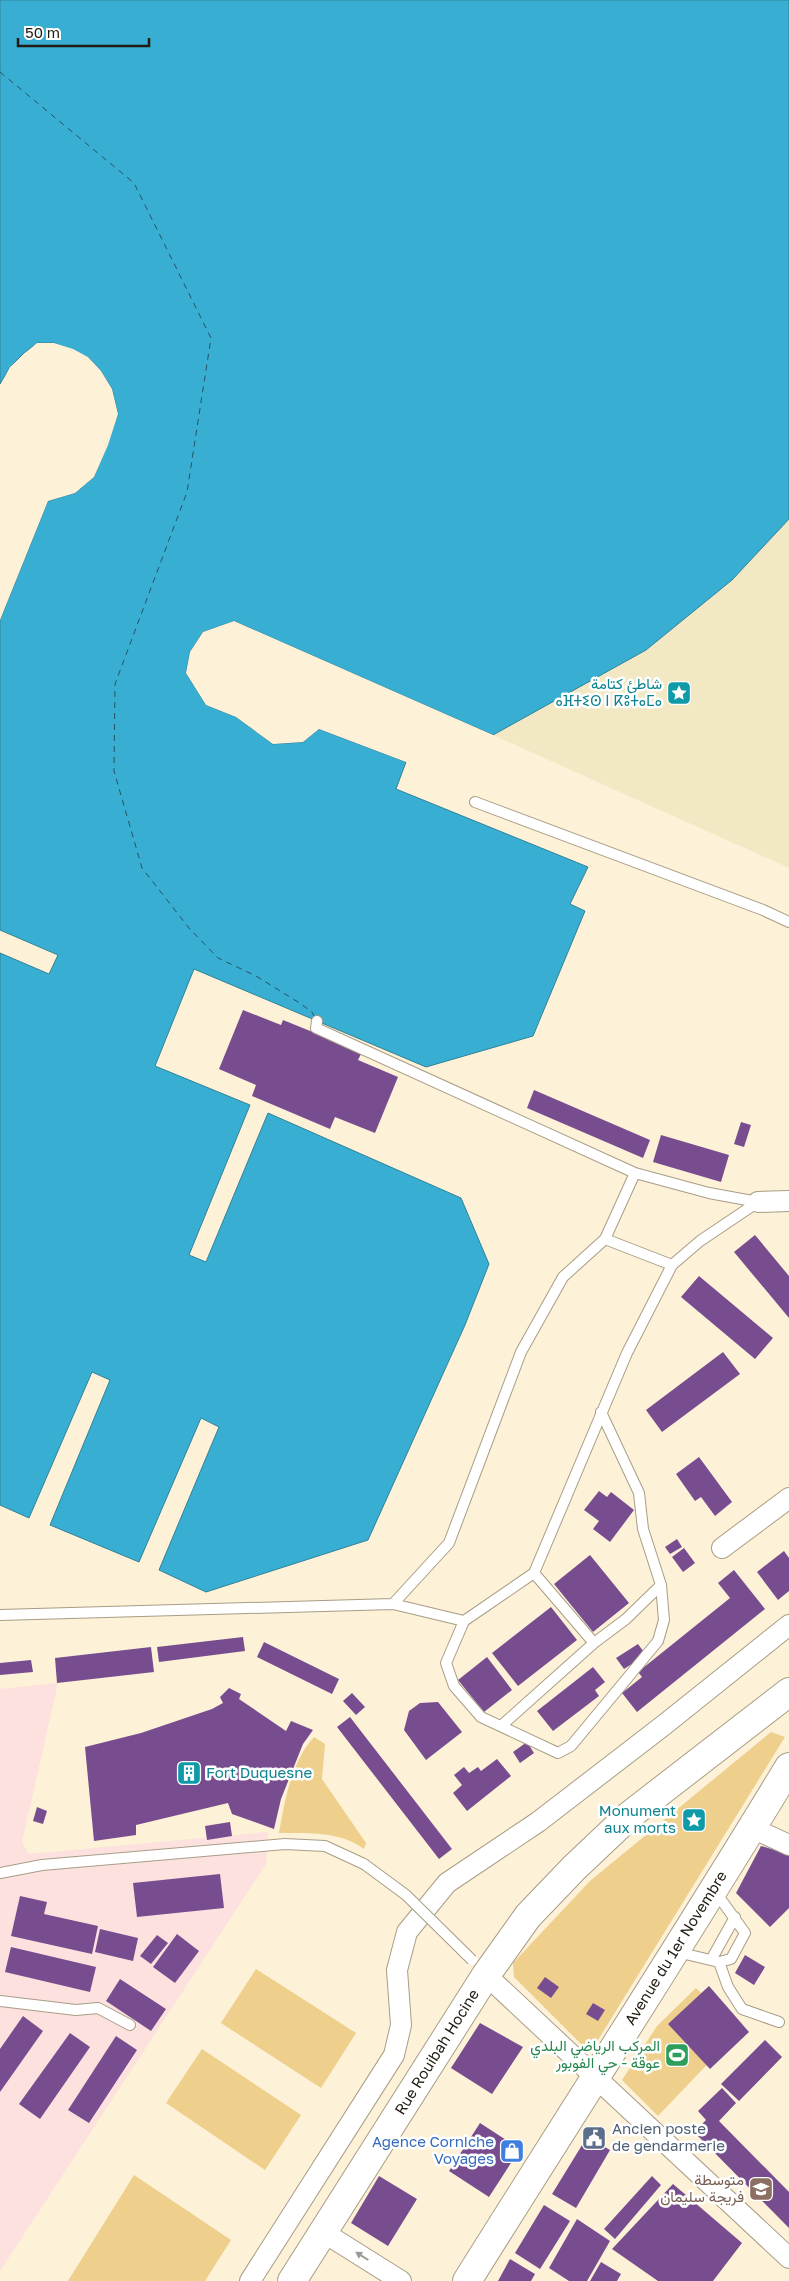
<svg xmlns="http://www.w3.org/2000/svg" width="789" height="2281" viewBox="0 0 789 2281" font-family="'Golos Text',Vazirmatn,'Noto Sans Tifinagh',sans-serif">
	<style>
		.industrial { fill: #fce1de }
		.green { fill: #eecf8b }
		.sand { fill: #f2e8c3 }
		.water { fill: #38aed2; stroke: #318299 }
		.pier { fill: #fdf1d7 }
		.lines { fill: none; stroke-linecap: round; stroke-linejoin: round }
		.ferry { stroke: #245463; stroke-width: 1; stroke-dasharray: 6 5; stroke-linecap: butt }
		.building { fill: #784d90 }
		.lane-casing { stroke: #a89d86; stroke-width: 12 }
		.street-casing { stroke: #a89d86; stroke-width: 22 }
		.secondary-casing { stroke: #a89d86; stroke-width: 30 }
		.primary-casing { stroke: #a89d86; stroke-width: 30 }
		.lane { stroke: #fff; stroke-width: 10 }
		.street { stroke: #fff; stroke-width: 20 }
		.secondary { stroke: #fff; stroke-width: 28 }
		.primary { stroke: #fff; stroke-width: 28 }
		.lane-bridge-casing { stroke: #a89d86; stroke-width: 12; stroke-linecap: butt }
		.lane-bridge { stroke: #fff; stroke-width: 10 }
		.oneway { fill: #9b9995 }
		.labels { text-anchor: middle; stroke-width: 5; stroke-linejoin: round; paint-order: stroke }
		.culture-label { font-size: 15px; fill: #0d838f; stroke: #fff; text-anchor: end }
		.street-label { font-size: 15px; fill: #201c13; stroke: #fff }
		.leisure-label { font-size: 15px; fill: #27864d; stroke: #fff; text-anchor: end }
		.service-label { font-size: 15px; fill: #4e5e75; stroke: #fff; text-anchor: start }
		.shop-label { font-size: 15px; fill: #366cbe; stroke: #fff; text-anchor: end }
		.education-label { font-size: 15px; fill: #785e54; stroke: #fff; text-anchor: end }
	</style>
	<rect width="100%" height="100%" fill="#fdf1d7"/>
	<path class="industrial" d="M58 1683 22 1842 29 1854 268 1832 266 1864 0 2271V1689Z"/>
	<path class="green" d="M771 1732 785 1737 590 2053 514 1977 513 1963 590 1881Z
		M314 1737 325 1744 322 1779 366 1843 364 1849C340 1831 308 1833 279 1833 285 1800 291 1762 314 1737Z
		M256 1969 356 2033 321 2088 221 2023Z
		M696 1988 740 2030 658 2116 622 2080 657 2026Z
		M202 2049 301 2115 265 2170 166 2103Z
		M134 2175 231 2240 205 2281H68Z"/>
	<path class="sand" d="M789 519V868L493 735 646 650 732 580Z"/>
	<path class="water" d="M0 0H789V519L732 580 646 650 493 735 234 621 203 632 190 652 186 673 206 705 236 717 273 744 303 742 319 729 406 762 396 789 588 867 570 904 585 911 533 1036 426 1067 194 969 155 1066 250 1105 189 1255 206 1262 268 1113 461 1198 489 1264 465 1325 368 1540 206 1592 159 1570 219 1427 201 1418 139 1562 50 1525 110 1380 92 1372 29 1518 0 1505V953L49 974 58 955 0 930V620L48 501 75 493 94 477 118 414 112 389 101 371 88 357 54 343H37L24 353 10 367 0 384Z"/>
	<path class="pier" d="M37 343H54L73 349 88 357 101 371 112 389 118 414 108 445 94 477 75 493 48 501 0 620V613L46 500 73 491 91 475 106 444 115 414 110 390 99 372 86 359 72 351 54 345H38L26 354 12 368 0 387 10 367Z
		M234 621 493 735 496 737 492 738 234 624 205 634 193 653 189 672 208 703 237 715 274 742 302 739 320 726 406 759V762L319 729 303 742 273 744 236 717 206 705 186 673 190 652 203 632Z"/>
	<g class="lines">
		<path class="ferry" d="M0 72 134 183 211 338 187 492 115 684 114 771 142 868 189 928 218 958 256 976 298 1002 312 1012 315 1018"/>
	</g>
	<path class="building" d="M243 1010 281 1025 283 1020 362 1052 358 1060 398 1077 375 1133 335 1117 330 1129 252 1096 256 1085 219 1069Z
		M534 1090 650 1140 643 1158 527 1108Z
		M741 1122 751 1125 744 1147 734 1144Z
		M661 1135 729 1155 721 1182 653 1162Z
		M755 1235 789 1276V1318L734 1252Z
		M699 1276 773 1338 755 1359 681 1297Z
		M723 1352 740 1374 662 1432 646 1410Z
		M699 1457 732 1502 715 1516 701 1497 695 1501 676 1474Z
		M599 1491 607 1497 611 1492 634 1510 610 1542 593 1529 599 1521 584 1510Z
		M677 1539 682 1547 670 1554 665 1547Z
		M684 1548 695 1563 683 1572 672 1557Z
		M784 1551 789 1558V1591L778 1600 757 1572Z
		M590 1555 629 1603 593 1632 554 1584Z
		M734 1570 765 1609 637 1712 622 1693 642 1677 638 1672 730 1598 718 1583Z
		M551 1607 577 1640 518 1686 492 1653Z
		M243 1637 245 1651 159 1662 157 1647Z
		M264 1642 339 1679 332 1694 257 1657Z
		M638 1644 646 1655 624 1669 616 1658Z
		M151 1647 154 1672 57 1683 55 1658Z
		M487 1657 512 1690 484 1712 458 1680Z
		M31 1660 33 1672 0 1675V1663Z
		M593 1667 605 1682 595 1690 599 1696 553 1731 537 1711Z
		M229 1688 241 1694 239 1699 286 1731 291 1721 313 1730 303 1744 281 1799 274 1829 232 1814 228 1803 136 1825V1835L94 1841 85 1747 141 1733 212 1709 223 1703 220 1697Z
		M352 1693 365 1707 356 1715 343 1701Z
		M438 1702 462 1732 426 1760 404 1730 409 1711 420 1703Z
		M350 1717 452 1849 439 1859 337 1727Z
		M527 1742 534 1753 520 1763 513 1752Z
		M497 1759 511 1776 467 1811 453 1793 462 1785 454 1775 464 1767 469 1773 478 1767 481 1771Z
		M37 1807 47 1811 43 1824 33 1821Z
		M230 1822 232 1836 207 1840 205 1826Z
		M761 1846 789 1854V1908L770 1927 736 1893Z
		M220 1874 224 1908 137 1917 133 1883Z
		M20 1896 47 1902 44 1914 98 1926 92 1954 11 1936Z
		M100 1929 138 1938 133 1961 95 1952Z
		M177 1934 199 1951 175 1983 153 1967Z
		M157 1935 168 1943 151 1964 140 1956Z
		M11 1947 96 1967 90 1992 5 1972Z
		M745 1955 765 1967 754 1985 735 1973Z
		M545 1977 559 1987 551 1998 537 1988Z
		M120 1979 166 2009 151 2031 106 2001Z
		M709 1986 749 2032 710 2069 668 2024Z
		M593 2003 605 2010 598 2021 586 2014Z
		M23 2016 43 2031 0 2092V2049Z
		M480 2023 523 2047 492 2094 451 2068Z
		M70 2033 90 2047 40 2119 19 2104Z
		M116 2036 137 2050 89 2123 68 2110Z
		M765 2040 782 2057 739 2101 721 2084Z
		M722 2088 736 2103 719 2121 789 2192V2228L694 2132 706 2120 698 2111Z
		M480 2123 520 2149 489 2197 449 2171Z
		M587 2137 610 2150 576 2208 552 2194Z
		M379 2176 417 2199 388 2246 351 2223Z
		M652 2176 661 2185 615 2239 604 2229Z
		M673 2184 742 2243 713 2281H658L612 2249Z
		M544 2205 570 2221 540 2269 515 2253Z
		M577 2219 610 2241 587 2281H569L549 2268Z
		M510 2259 535 2274 531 2281H498Z
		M601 2262 621 2274 617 2281H590Z"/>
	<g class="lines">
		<defs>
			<path id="lane" d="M475 802 763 910 789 922
				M317 1021 316 1028 635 1173 709 1193 758 1202
				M605 1239 672 1265
				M534 1573 594 1643 626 1619 661 1585
				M393 1604 449 1543 521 1352 563 1277 605 1239 635 1173
				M0 1615 393 1604 464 1621 534 1573 627 1353 672 1265 700 1241 758 1202
				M464 1621 446 1663 454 1686 481 1717 558 1753 571 1746 658 1641 664 1620 661 1585 643 1529 639 1493 601 1412
				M501 1726 594 1643
				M0 1873 42 1865 285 1844 325 1846 364 1864
				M677 1952 719 1962 731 1959 745 1933 714 1890
				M711 1960 735 1917
				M719 1962 728 1987 742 2009 779 2022
				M0 2001 76 2010 98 2008 130 2025"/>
			<path id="street" d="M758 1202 789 1201
				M722 1548 789 1498
				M752 1828 789 1845
				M486 1975 789 2258
				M323 2232 401 2281
				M250 2281 394 2055 401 2025 397 1970 407 1932 447 1883 538 1822 664 1725 789 1625"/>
			<path id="secondary" d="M467 2281C574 2110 684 1940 789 1767"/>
			<path id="primary" d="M292 2281 486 1975 528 1916 574 1868 630 1815 789 1692"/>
		</defs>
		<use href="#lane" class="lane-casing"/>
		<use href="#street" class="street-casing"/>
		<use href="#secondary" class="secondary-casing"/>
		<use href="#primary" class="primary-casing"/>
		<use href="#lane" class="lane"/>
		<use href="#street" class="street"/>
		<use href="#secondary" class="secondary"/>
		<use href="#primary" class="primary"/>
		<defs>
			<path id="lane-bridge" d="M364 1864 406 1895 472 1960"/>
		</defs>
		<use href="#lane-bridge" class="lane-bridge-casing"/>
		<use href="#lane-bridge" class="lane-bridge"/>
	</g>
	<defs><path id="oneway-solid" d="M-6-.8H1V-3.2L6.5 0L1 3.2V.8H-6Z" transform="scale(1.25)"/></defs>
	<use class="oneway" href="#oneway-solid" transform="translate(362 2256) rotate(-148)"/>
	<defs>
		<symbol id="sight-square" viewBox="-11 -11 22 22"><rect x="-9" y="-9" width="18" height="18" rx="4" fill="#0f9aa8" stroke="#fff"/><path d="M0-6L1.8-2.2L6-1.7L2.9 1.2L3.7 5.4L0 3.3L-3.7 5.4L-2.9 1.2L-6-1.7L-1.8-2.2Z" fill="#fff"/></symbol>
		<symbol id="building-square" viewBox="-11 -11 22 22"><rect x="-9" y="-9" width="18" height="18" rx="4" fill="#0f9aa8" stroke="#fff"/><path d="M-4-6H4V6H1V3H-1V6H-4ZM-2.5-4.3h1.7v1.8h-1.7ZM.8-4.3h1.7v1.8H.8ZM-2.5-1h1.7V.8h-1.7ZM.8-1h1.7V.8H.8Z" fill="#fff"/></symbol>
		<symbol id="stadium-square" viewBox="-11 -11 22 22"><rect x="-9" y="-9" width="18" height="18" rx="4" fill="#2e9e5b" stroke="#fff"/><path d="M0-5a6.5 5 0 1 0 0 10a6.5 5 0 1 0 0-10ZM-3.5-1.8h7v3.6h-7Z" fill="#fff"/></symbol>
		<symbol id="civic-square" viewBox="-11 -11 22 22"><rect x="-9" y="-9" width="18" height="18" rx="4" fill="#5c6f8a" stroke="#fff"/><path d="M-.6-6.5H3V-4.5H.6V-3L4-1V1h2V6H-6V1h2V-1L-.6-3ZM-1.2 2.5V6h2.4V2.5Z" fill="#fff"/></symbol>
		<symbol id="shop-square" viewBox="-11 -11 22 22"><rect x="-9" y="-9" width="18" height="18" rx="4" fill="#3f7fe0" stroke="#fff"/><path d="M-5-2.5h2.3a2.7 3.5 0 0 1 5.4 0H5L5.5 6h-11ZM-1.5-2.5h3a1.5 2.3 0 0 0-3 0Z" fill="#fff"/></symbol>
		<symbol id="school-square" viewBox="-11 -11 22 22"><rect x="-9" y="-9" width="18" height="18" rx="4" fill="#8d6e63" stroke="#fff"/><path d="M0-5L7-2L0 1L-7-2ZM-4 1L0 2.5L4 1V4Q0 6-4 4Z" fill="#fff"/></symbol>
	</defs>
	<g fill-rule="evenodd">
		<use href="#sight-square" x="665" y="679" width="28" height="28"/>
		<use href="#building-square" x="175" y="1759" width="28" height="28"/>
		<use href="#sight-square" x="680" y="1806" width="28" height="28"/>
		<use href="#stadium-square" x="663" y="2041" width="28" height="28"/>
		<use href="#civic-square" x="580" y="2124" width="28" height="28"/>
		<use href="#shop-square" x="498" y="2137" width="28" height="28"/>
		<use href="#school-square" x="747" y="2175" width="28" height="28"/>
	</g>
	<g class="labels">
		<g class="culture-label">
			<text x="662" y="689">شاطئ كتامة<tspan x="662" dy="17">ⴰⴼⵜⵉⵙ ⵏ ⴽⵓⵜⴰⵎⴰ</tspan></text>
			<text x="206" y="1778" text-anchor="start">Fort Duquesne</text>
			<text x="676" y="1816">Monument<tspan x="676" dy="17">aux morts</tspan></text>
		</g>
		<g class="street-label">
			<text transform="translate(676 1948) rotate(-58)" y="5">Avenue du 1er Novembre</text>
			<text transform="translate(437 2052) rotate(-58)" y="5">Rue Rouibah Hocine</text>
		</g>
		<g class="leisure-label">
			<text x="660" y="2051">المركب الرياضي البلدي<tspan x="660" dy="17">عوقة - حي الفوبور</tspan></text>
		</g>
		<g class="service-label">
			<text x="612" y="2134">Ancien poste<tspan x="612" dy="17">de gendarmerie</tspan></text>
		</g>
		<g class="shop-label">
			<text x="494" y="2147">Agence Corniche<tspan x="494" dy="17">Voyages</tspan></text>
		</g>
		<g class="education-label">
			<text x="744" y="2185">متوسطة<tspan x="744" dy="17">فريجة سليمان</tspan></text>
		</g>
	</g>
	<path d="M18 38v8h131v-8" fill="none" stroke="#201c13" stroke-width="2.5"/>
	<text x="25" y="38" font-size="15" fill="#201c13" stroke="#ffffff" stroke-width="4" paint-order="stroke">50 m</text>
</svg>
